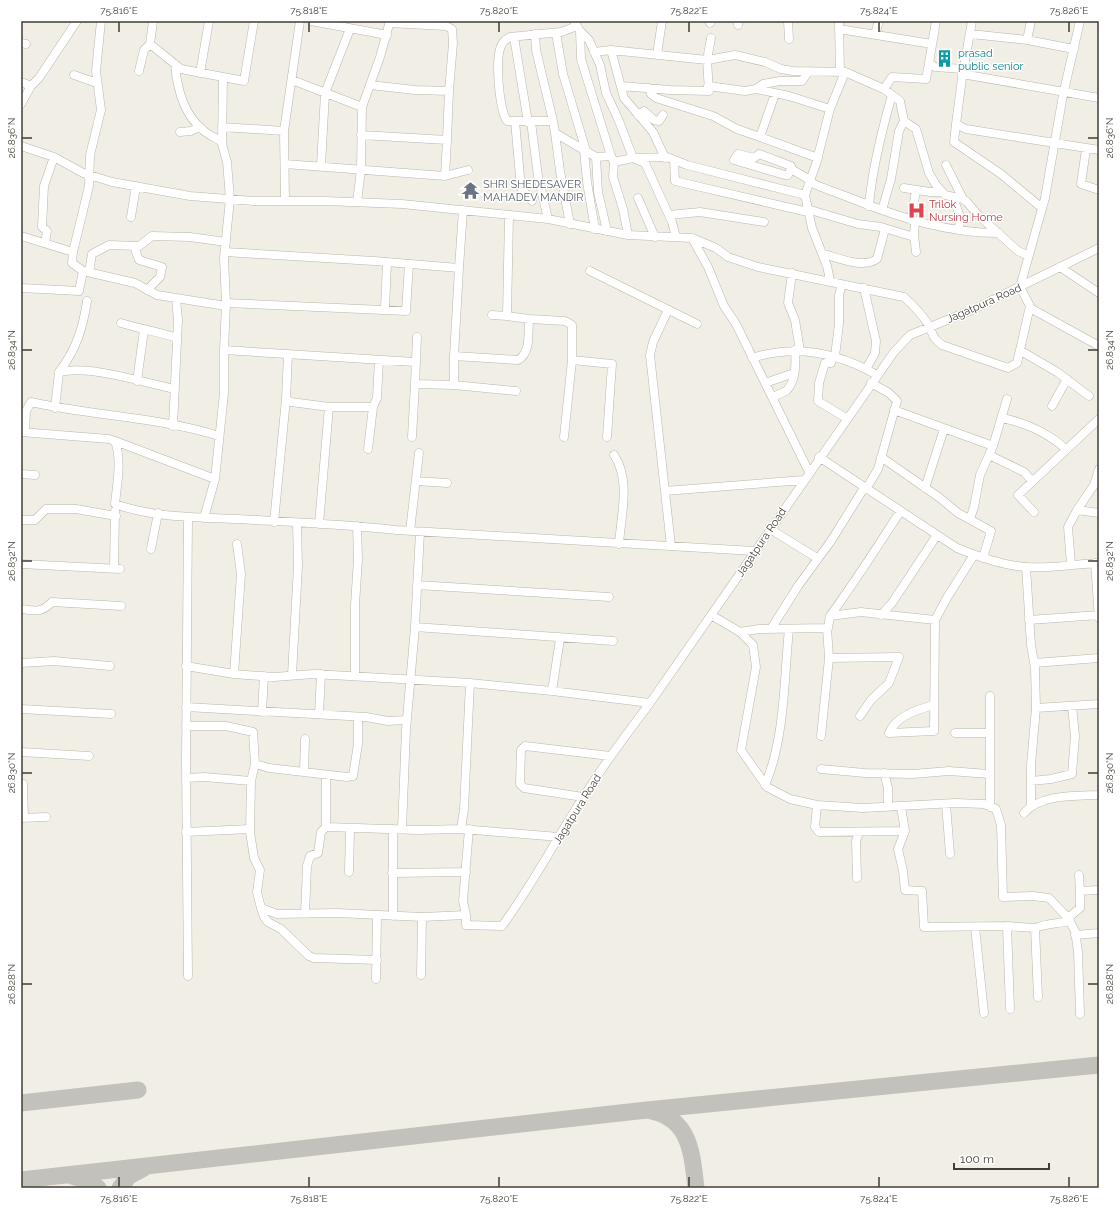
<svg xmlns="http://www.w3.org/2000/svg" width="1120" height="1209" viewBox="0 0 1120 1209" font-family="Raleway,sans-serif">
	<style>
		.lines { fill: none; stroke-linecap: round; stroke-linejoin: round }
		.taxiway { stroke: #c2c1bc; stroke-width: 17 }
		.minor-casing { stroke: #bbb6a8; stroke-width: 9 }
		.minor { stroke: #fff; stroke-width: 8 }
		.ticks { fill: none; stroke: #423e35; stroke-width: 1.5 }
		.labels { text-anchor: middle; stroke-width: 3; stroke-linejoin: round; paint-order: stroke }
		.culture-label { font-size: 11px; fill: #0d838f; stroke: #fff; text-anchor: start }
		.worship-label { font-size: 11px; fill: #5b616d; stroke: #fff; text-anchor: start }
		.health-label { font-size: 11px; fill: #be3a42; stroke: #fff; text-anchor: start }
		.street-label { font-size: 11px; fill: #423e35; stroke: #fff }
		.neatline { fill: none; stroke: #423e35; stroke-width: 1.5 }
		.ticks-label { font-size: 10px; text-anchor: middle; fill: #423e35 }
	</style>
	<rect width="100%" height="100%" fill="#f1eee5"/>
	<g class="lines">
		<path class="taxiway" d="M21 1103 138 1090
			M651 1111C691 1119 692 1155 696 1188
			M72 1176 83 1179 98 1188
			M21 1180 647 1110 1099 1065
			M120 1188 129 1176 144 1168"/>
		<defs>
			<path id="minor" d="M153 21 150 44 181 69 244 81 254 21
				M311 21 387 35
				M574 21 580 31 589 40 600 65 606 93 619 121 633 158 645 163 672 222 676 237
				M709 21 710 23
				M738 21V25
				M788 21 789 39
				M839 21 840 72
				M936 21 929 63 935 67 963 69
				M972 21 962 78 956 124 966 129 1099 150
				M389 23 446 26 452 29 453 43 449 91 447 140
				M577 26 561 32 510 37C506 39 503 41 501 46 495 60 499 108 507 121H553L555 133 596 157 611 156 614 162 633 158 667 157 687 165 805 195
				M839 29 932 44
				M580 31 581 59 611 156
				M556 33 563 74 586 151
				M535 34 536 50 553 121
				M875 34 879 21
				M971 34 1027 40 1074 49
				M514 37 528 122
				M1027 40 1031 21
				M21 43 26 44
				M611 50 624 98 653 132 665 158
				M594 52 611 50 707 60 735 55 765 62 781 69 793 71 845 72 884 89 900 101 904 121 916 129 929 173 936 185 945 195 963 199 967 202 978 215 1018 251 1027 255
				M657 55 662 21
				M175 65C177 87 184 115 203 130 208 135 216 138 222 142
				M139 71 144 50 150 44
				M200 73 209 21
				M962 74 1099 98
				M74 75 97 83
				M223 78 222 144 227 162 230 199 224 258 226 303 224 350
				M292 80 362 107
				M21 82 31 86
				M370 85 415 90 449 91
				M621 86 670 90 709 91 707 60 711 38
				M708 86 745 91 756 89 763 84 780 81H802L808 72
				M649 88 651 94 656 98 713 116 737 129 760 137
				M756 89 789 96 830 109
				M884 89 892 77 926 79 929 63
				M775 94 760 137 818 158
				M21 104 31 86 39 78 77 21
				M638 115 644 111 654 120 659 121 663 115
				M515 121 521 188 532 201
				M531 122 538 176 548 219
				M956 124 954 142 1001 174 1042 208
				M222 127 284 131
				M180 132 191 131 199 127
				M555 133 560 171 570 224
				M361 135 447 140 445 176
				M21 146 54 157 83 173 112 182 190 196 254 201H325L402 204 548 219 628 235 692 238 716 248 728 257 758 267 904 297C913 305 921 313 928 324 934 334 930 336 942 345L1008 368 1017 363 1030 306 1020 287 1045 198 1063 95 1080 21
				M1086 149 1081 184 1099 190
				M584 150 587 182 595 229
				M596 157 598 192 607 231
				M674 160 675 181 679 182 808 212
				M614 162 613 177 623 209 628 235
				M285 164 445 176 468 170
				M946 165 963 199
				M321 166 325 93 350 29
				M791 169 788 175H785L734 160 738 154 754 158 759 154 791 166V169L810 180
				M810 182C824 189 838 193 853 199 900 218 948 233 999 233
				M904 188 930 192H942
				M953 197 960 217 959 230
				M638 198 655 237
				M285 201 284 131 300 21
				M357 202 361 170 362 107 380 57 390 21
				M869 206C872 169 882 130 892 95
				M807 209 858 224 881 227 914 237
				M882 210 891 179 899 131 904 121
				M509 215 507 316 529 319 565 321 572 325V360L564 437
				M669 215 700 212 764 222
				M131 217 136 186
				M911 220 916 190
				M915 221 914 235 916 252
				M21 236 73 252 89 186 90 155 101 110 96 71 101 21
				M692 238 708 267 724 306 736 324 809 472
				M45 243 47 231 42 227 44 186 54 157
				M134 246 139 260 162 267 160 277 147 290
				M73 252 72 263 83 271
				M225 252 374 261 459 268 463 210
				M823 254C840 258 862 269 877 259L885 229
				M1060 267 1099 293
				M459 268 454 356V385L516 391
				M590 271 697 324
				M89 272 92 254 109 245 139 246 152 236 190 237 226 242
				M792 273 788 303 795 320 800 351
				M830 280 827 266 812 228 805 195 816 164 830 109 845 72
				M21 288 79 291 83 271 135 283 157 295 226 306
				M864 288 876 341 875 353 866 369
				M226 303 406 311 409 264
				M1030 308 1099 346
				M385 309 387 262
				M668 310 653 342 650 355 671 546
				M492 315 507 316
				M121 323C140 329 159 332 177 338
				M417 337 415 384 454 385
				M1021 351 1057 372 1089 396
				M288 354 286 399 291 402 329 407H373L377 398 379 360
				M454 356 518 360C531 353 528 333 529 319
				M833 356 831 363H825L819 383 818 401 846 418
				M835 356 839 324V295L842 284
				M752 358C796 344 837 352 877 375
				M572 360 612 364 607 437
				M59 372C76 350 83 328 87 301
				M137 381 144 330
				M765 383 794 373
				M772 397C777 395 783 393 787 390 796 381 796 363 795 350
				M1052 406 1067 379
				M55 408 59 372C91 365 141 382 175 389
				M894 410 993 446 980 475 974 507 970 519
				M1002 418C1027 423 1047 432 1066 449
				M173 426 178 320 176 299
				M21 432 109 439 115 441C122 460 117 484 115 504 154 518 197 517 238 519 291 522 344 524 396 530L754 551
				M25 432 26 411 31 402C93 416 159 417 219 436
				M412 437 415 384
				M115 441 215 479
				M993 446 1007 399
				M368 449 373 407
				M614 455C631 480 621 515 619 544
				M989 455 1024 472 1032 481
				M819 457 957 548C979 557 1001 565 1025 567 1049 569 1075 564 1099 563
				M881 457 940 498 958 513 991 531 983 558
				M21 474 35 475
				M416 481 447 483
				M925 488 944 429
				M866 489 878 469 897 401 889 393 871 383
				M665 491 804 480
				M1077 510 1099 513
				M1034 512 1018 495 1099 419
				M188 518 186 762 188 976
				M204 518 215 479 224 393V350L415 362
				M21 520H35L46 509H76L116 516
				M274 522 286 399
				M319 524 329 407
				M770 529 817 558
				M410 531 419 453
				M151 549 158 513
				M1095 563 1099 618
				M21 564 120 569
				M1071 564 1068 527 1077 510 1094 485 1099 469
				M1026 567 1031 645 1035 668 1036 708 1031 765V805
				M114 568 115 511
				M417 585 609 597
				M21 609C36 611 41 613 52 602L121 606
				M711 615 740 632 759 629 828 628 830 616 861 612 935 620 948 596 974 555
				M881 615 892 603 937 535
				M830 616C855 582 877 547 900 512
				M1029 620 1099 615
				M415 627 420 532
				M771 629 798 586 831 541 864 488
				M740 632 753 645 756 667 741 750 767 787 790 799 817 805 863 808 955 803 984 804 996 809 1001 825 1003 897 1033 896 1049 898 1068 918 1075 931 1078 952 1080 1014
				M829 658 899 657 889 683 871 700 860 716
				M21 663 54 661 110 666
				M1034 663 1099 658
				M186 666 234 674 274 677 314 674 470 683 552 691 650 703
				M234 674 241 574 237 544
				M292 675 298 566 297 523
				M355 676V605L358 559 357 526
				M552 691 560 639
				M990 696V807
				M934 705C918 709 896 716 889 733L934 731 935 620
				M186 707 366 717 388 721 407 720
				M1036 708 1099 704
				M21 709 111 714
				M262 712 264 676
				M319 714 321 674
				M186 726H226L253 732 255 764 269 768 347 777 353 776 358 744V717
				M955 733H989
				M821 736 829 658 827 628
				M21 752 89 756
				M821 769 865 773 913 774 949 771 989 774
				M304 772 305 739
				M884 773 888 788V807
				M326 775V827
				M186 778 204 777 251 781 250 832 254 858 260 870 257 892 261 908 277 914 337 913 422 917 466 915V925L502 926C534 883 558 835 588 790 607 760 628 732 650 703L894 352 910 335 972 310 1099 248
				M251 781 255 764
				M1031 781 1051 779 1072 774 1075 736 1072 706
				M23 784 24 818
				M765 785C785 739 784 678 789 629
				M583 797 524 788 520 784 521 750 525 746 610 756
				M946 804 950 854
				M817 805 815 827 819 832 905 831
				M901 807 905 831 898 849 903 871 905 890 922 891 924 927 1007 926 1010 1009
				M1024 813C1041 794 1075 796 1099 795
				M21 818 46 817
				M393 829V916
				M402 829 406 730 415 627 613 641
				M461 829 464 809 470 683
				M186 832 250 829
				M349 872 350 828
				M392 873 466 872
				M1079 875 1080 891
				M857 878 856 841 859 832
				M261 908 264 917 268 922 281 929 309 956 314 958 377 960
				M305 914 307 866 310 856 318 853 321 832 326 827 418 830 461 829 559 837
				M466 915 463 901 469 829
				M1068 918 1080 908V891L1099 890
				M1007 926 1035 928
				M975 927 984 1013
				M1075 935 1099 933
				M421 975 422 917
				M376 979 377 916
				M1038 997 1035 928C1047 923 1058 924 1070 921"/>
		</defs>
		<use href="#minor" class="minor-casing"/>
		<use href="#minor" class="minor"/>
	</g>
	<path class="ticks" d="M119 22V32M309 22V32M499 22V32M689 22V32M879 22V32M1069 22V32M22 138H32M1088 138H1098M22 350H32M1088 350H1098M22 561H32M1088 561H1098M22 773H32M1088 773H1098M22 984H32M1088 984H1098M119 1177V1187M309 1177V1187M499 1177V1187M689 1177V1187M879 1177V1187M1069 1177V1187"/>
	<defs>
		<symbol id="building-bare" viewBox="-9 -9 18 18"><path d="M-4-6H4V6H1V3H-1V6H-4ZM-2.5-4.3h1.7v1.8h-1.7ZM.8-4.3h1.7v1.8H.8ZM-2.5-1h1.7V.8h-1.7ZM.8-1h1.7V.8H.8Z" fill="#0f9aa8" stroke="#fff" stroke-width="2.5" paint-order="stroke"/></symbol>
		<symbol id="temple-bare" viewBox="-9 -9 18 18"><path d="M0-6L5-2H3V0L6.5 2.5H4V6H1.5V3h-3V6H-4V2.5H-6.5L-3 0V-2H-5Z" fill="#6b7280" stroke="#fff" stroke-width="2.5" paint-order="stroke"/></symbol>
		<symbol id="hospital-bare" viewBox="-9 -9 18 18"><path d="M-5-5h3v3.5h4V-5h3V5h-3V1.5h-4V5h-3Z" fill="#e0444e" stroke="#fff" stroke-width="2.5" paint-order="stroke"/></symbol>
	</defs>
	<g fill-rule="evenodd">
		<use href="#building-bare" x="932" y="46" width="25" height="25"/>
		<use href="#temple-bare" x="458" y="178" width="25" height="25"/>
		<use href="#hospital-bare" x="904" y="198" width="25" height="25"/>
	</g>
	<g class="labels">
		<g class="culture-label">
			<text x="958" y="57">prasad<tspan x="958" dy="13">public senior</tspan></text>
		</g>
		<g class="worship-label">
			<text x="483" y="188">SHRI SHEDESAVER<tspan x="483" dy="13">MAHADEV MANDIR</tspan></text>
		</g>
		<g class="health-label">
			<text x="929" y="208">Trilok<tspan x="929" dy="13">Nursing Home</tspan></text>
		</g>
		<g class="street-label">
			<text transform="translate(984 303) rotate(-24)" y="4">Jagatpura Road</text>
			<text transform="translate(761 542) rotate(-56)" y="4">Jagatpura Road</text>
			<text transform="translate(577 809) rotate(-58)" y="4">Jagatpura Road</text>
		</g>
	</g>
	<rect width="1120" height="1209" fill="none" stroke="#ffffff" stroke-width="44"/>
	<path d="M954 1163v6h95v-6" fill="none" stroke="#423e35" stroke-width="2"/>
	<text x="960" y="1163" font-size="12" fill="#423e35" stroke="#ffffff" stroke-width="3" paint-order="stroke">100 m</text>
	<rect x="22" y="22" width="1076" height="1165" class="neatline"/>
	<g class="ticks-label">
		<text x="119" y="14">75.816°E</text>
		<text x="309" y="14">75.818°E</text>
		<text x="499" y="14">75.820°E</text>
		<text x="689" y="14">75.822°E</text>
		<text x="879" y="14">75.824°E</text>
		<text x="1069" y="14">75.826°E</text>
		<text transform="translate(11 138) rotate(-90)" y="4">26.836°N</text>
		<text transform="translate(1109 138) rotate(-90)" y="4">26.836°N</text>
		<text transform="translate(11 350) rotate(-90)" y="4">26.834°N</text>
		<text transform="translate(1109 350) rotate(-90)" y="4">26.834°N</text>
		<text transform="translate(11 561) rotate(-90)" y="4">26.832°N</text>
		<text transform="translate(1109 561) rotate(-90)" y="4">26.832°N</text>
		<text transform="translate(11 773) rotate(-90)" y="4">26.830°N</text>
		<text transform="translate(1109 773) rotate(-90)" y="4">26.830°N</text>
		<text transform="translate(11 984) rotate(-90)" y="4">26.828°N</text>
		<text transform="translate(1109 984) rotate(-90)" y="4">26.828°N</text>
		<text x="119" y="1202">75.816°E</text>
		<text x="309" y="1202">75.818°E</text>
		<text x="499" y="1202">75.820°E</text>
		<text x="689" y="1202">75.822°E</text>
		<text x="879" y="1202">75.824°E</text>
		<text x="1069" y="1202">75.826°E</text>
	</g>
</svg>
